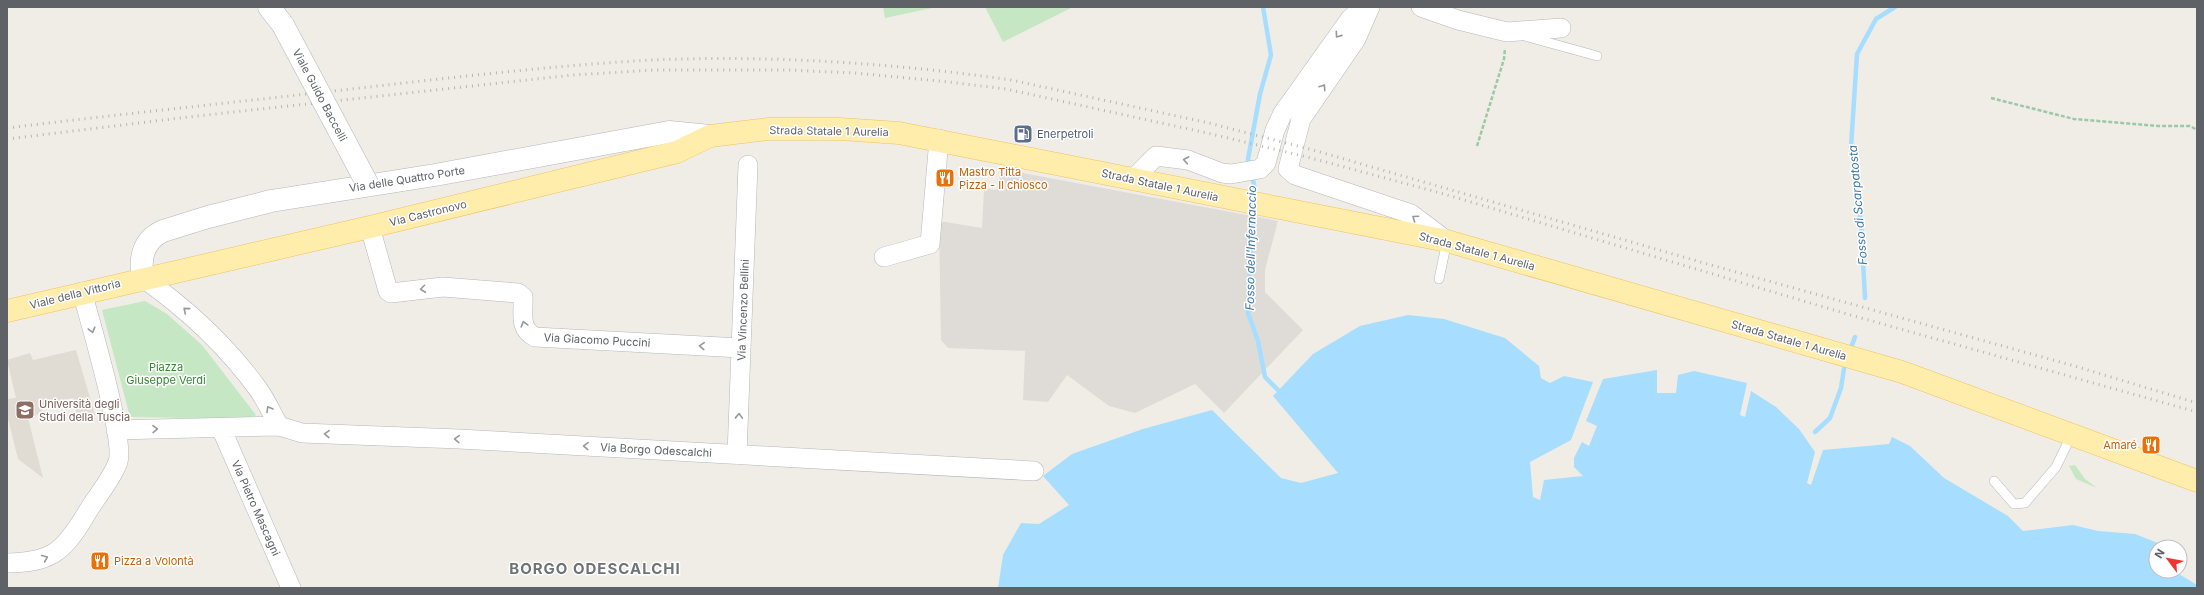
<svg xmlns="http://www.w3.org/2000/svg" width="2204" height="595" viewBox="0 0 2204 595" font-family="Inter,sans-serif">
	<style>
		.industrial { fill: #dfdcd8 }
		.education { fill: #e0dcd4 }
		.green { fill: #c5e7c3 }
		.water { fill: #a7ddff }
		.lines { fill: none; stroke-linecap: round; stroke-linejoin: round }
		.stream { stroke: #a7ddff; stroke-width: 4.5 }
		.service-casing { stroke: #b3b7bb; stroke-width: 10 }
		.minor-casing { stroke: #b3b7bb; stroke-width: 20 }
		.secondary-casing { stroke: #b2b6bb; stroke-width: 23 }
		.primary-casing { stroke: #f2c15d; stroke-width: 23 }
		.path { stroke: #9cc8a6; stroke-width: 2.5; stroke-dasharray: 4 2; stroke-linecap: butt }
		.service { stroke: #fff; stroke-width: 9 }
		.minor { stroke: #fff; stroke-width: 19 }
		.secondary { stroke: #fff; stroke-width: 22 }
		.primary { stroke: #ffedac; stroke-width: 22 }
		.rail { stroke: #b4b5b6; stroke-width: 3; stroke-dasharray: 1 5; stroke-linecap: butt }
		.secondary-bridge-casing { stroke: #b2b6bb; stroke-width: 23; stroke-linecap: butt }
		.secondary-bridge { stroke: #fff; stroke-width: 22 }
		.oneway { stroke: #96999c }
		.labels { text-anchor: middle; stroke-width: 3; stroke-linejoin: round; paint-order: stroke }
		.street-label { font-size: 11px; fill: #5e6266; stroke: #fff }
		.service-label { font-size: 11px; fill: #4e5e75; stroke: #fff; text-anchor: start }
		.food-label { font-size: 11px; fill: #c56008; stroke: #fff; text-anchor: start }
		.park-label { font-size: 11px; fill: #358635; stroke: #fff }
		.education-label { font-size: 11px; fill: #785e54; stroke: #fff; text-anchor: start }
		.water-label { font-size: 12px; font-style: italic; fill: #3f79a9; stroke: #fff }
		.district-label { font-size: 15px; font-weight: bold; letter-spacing: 1px; fill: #6f7478; stroke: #fff }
	</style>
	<rect width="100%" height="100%" fill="#f0ede6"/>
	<path class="industrial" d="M1007 170 1278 221 1265 270V292L1303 330 1224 413 1195 384 1135 413 1109 406 1067 375 1048 402 1023 400 1025 351 948 348 941 340 939 221 982 228 984 189 997 190 1001 172Z"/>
	<path class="education" d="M76 350 95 415 78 420 73 398 45 405 40 414 28 418 43 478 18 459 7 415V399L16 398 7 360 30 353 33 360Z"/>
	<path class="green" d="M883 7H937L885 18Z
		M985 7H1073L1003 42Z
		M145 301 167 314 202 345 256 415 251 419 130 417 102 310Z
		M2075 465 2085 479 2097 488 2076 479 2069 466Z"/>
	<path class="water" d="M1408 315 1444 319 1505 338 1539 366 1541 378 1550 383 1564 376 1593 382 1571 440 1530 462 1533 497 1540 500 1544 480 1583 476 1574 467V458L1582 442 1589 446 1597 426 1586 421 1603 379 1657 370V393H1676L1678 375 1694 371 1747 383 1740 415 1745 417 1751 391 1776 407 1799 429 1815 452 1807 483 1811 485 1823 450 1889 444 1892 437 1910 446 1944 478 2008 516 2023 531 2073 525 2098 531 2135 534 2168 547H2156V571H2180V552L2186 554 2179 574 2197 585V588H998L1003 555 1021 523 1039 524 1069 505 1043 476 1072 454 1143 429 1212 410 1281 478 1301 483 1338 473 1273 396 1313 354 1360 326Z"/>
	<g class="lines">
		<path class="stream" d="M1249 166 1248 159 1260 94 1271 55 1263 7
			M1252 175 1255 190 1254 197
			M1253 209 1248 313 1258 341 1265 377 1278 390
			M1865 298 1861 223 1851 147 1857 54 1876 19 1895 7
			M1852 345 1855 337
			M1815 432 1830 418 1841 388 1844 369"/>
		<defs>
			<path id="service" d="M1525 36 1597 56
				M1439 279 1447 241
				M1994 481 2014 504 2025 503 2056 467 2072 434"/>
			<path id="minor" d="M1370 7 1356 39 1301 119 1288 169 1295 175 1411 214 1447 241
				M1421 7 1458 20 1507 32 1561 28
				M1133 179 1156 156 1188 160 1222 173 1231 174 1260 169 1266 163 1275 130 1283 113 1350 19 1364 7
				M370 227 388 291 391 293 443 287 518 293 523 297C524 313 518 328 535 337L741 348
				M884 257 930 244 939 139
				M279 426 302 433 459 439 1034 471
				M221 428 291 588
				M116 430 279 426C272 414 266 400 258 389 226 345 187 309 143 278
				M737 455 748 165
				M7 563C50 562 62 554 85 516 95 498 111 481 118 462 125 439 90 321 82 292"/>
			<path id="secondary" d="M269 7 283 25
				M143 278C139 258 143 240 163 231L208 217 271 201 435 175 669 132 710 136"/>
			<path id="primary" d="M7 311 370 227 677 152 710 136 768 129H840L899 133 1447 241 1902 372 2197 481"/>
		</defs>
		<use href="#service" class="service-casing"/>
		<use href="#minor" class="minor-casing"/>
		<use href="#secondary" class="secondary-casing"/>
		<use href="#primary" class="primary-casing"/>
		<path class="path" d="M1991 98 2074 119 2158 126H2190L2197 130
			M1477 146 1504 59 1505 48"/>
		<use href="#service" class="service"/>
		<use href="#minor" class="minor"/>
		<use href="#secondary" class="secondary"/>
		<use href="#primary" class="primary"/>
		<path class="rail" d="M7 128C113 115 219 104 324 92 433 80 543 66 652 60 772 55 893 63 1011 80L1209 123 1313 150 1711 265 2071 365 2197 403
			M7 139 197 116 573 75 654 70H788L855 73 949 82 1006 89 1207 133 1311 158 1444 194 1854 316 2197 412"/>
		<defs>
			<path id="secondary-bridge" d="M283 25 368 185"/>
		</defs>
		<use href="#secondary-bridge" class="secondary-bridge-casing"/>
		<use href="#secondary-bridge" class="secondary-bridge"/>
	</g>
	<defs><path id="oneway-chevron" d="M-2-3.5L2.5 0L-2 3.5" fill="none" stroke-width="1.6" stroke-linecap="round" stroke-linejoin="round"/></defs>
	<g class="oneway">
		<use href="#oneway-chevron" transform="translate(1338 35) rotate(125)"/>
		<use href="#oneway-chevron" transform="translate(1323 87) rotate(-56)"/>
		<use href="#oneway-chevron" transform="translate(1186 160) rotate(-169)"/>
		<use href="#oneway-chevron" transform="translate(1415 218) rotate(-145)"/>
		<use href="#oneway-chevron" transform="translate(423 289) rotate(173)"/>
		<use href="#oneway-chevron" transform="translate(186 310) rotate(-140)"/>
		<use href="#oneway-chevron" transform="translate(524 324) rotate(-105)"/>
		<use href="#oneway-chevron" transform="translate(92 330) rotate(75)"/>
		<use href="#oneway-chevron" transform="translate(702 346) rotate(-177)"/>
		<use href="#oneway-chevron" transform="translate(269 409) rotate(-120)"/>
		<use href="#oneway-chevron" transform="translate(739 416) rotate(-88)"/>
		<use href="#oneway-chevron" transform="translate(155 429) rotate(-1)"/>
		<use href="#oneway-chevron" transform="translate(327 434) rotate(-178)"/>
		<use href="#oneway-chevron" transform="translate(457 439) rotate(-177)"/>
		<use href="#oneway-chevron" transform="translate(586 446) rotate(-177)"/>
		<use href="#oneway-chevron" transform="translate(45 558) rotate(-23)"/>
	</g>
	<defs>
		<symbol id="fuel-square" viewBox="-11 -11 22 22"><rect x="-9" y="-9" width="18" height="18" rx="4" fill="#5c6f8a" stroke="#fff"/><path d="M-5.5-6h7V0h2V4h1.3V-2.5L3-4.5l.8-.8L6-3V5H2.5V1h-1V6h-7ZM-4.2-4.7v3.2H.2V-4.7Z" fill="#fff"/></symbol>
		<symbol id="restaurant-square" viewBox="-11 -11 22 22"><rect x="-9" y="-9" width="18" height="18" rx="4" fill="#e8710a" stroke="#fff"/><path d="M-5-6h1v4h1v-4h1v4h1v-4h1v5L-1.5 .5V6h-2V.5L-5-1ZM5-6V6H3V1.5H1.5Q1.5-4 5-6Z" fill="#fff"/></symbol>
		<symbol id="university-square" viewBox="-11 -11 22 22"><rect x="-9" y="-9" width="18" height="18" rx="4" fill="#8d6e63" stroke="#fff"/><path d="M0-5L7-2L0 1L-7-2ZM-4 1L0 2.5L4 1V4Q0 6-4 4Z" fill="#fff"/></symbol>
	</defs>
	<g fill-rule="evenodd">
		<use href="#fuel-square" x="1012" y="123" width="22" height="22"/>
		<use href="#restaurant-square" x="934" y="167" width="22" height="22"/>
		<use href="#university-square" x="14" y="399" width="22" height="22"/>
		<use href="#restaurant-square" x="2140" y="434" width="22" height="22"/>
		<use href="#restaurant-square" x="89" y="550" width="22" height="22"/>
	</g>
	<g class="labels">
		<g class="street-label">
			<text transform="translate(320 95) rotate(62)" y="4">Viale Guido Baccelli</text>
			<text transform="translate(829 131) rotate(1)" y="4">Strada Statale 1 Aurelia</text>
			<text transform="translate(407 179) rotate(-9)" y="4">Via delle Quattro Porte</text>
			<text transform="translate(1160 185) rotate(12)" y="4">Strada Statale 1 Aurelia</text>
			<text transform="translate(428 213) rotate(-14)" y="4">Via Castronovo</text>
			<text transform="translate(1477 251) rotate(15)" y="4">Strada Statale 1 Aurelia</text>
			<text transform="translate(75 294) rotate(-14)" y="4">Viale della Vittoria</text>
			<text transform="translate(743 310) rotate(-88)" y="4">Via Vincenzo Bellini</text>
			<text transform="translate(597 340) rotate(3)" y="4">Via Giacomo Puccini</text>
			<text transform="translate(1789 340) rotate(16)" y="4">Strada Statale 1 Aurelia</text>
			<text transform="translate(656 450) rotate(3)" y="4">Via Borgo Odescalchi</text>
			<text transform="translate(256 508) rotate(66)" y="4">Via Pietro Mascagni</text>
		</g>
		<g class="service-label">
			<text x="1037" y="138">Enerpetroli</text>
		</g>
		<g class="food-label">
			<text x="959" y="176">Mastro Titta<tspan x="959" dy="13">Pizza - Il chiosco</tspan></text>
			<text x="2137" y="449" text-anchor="end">Amaré</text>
			<text x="114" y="565">Pizza a Volontà</text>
		</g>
		<g class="park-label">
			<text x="166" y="371">Piazza<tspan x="166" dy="13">Giuseppe Verdi</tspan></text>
		</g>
		<g class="education-label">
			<text x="39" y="408">Università degli<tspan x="39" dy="13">Studi della Tuscia</tspan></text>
		</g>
		<g class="water-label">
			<text transform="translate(1858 205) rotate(-95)" y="4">Fosso di Scarpatosta</text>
			<text transform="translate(1251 248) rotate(-89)" y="4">Fosso dell'Infernaccio</text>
		</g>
		<g class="district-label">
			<text x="595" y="574">BORGO ODESCALCHI</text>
		</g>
	</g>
	<rect width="2204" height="595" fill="none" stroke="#5e6266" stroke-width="16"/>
	<g transform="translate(2168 559) rotate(302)"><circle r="19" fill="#ffffff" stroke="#bfc0c2"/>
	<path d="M0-3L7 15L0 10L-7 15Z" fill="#ea3732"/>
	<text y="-6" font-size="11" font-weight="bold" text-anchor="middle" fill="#5e6266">N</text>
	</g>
</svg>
